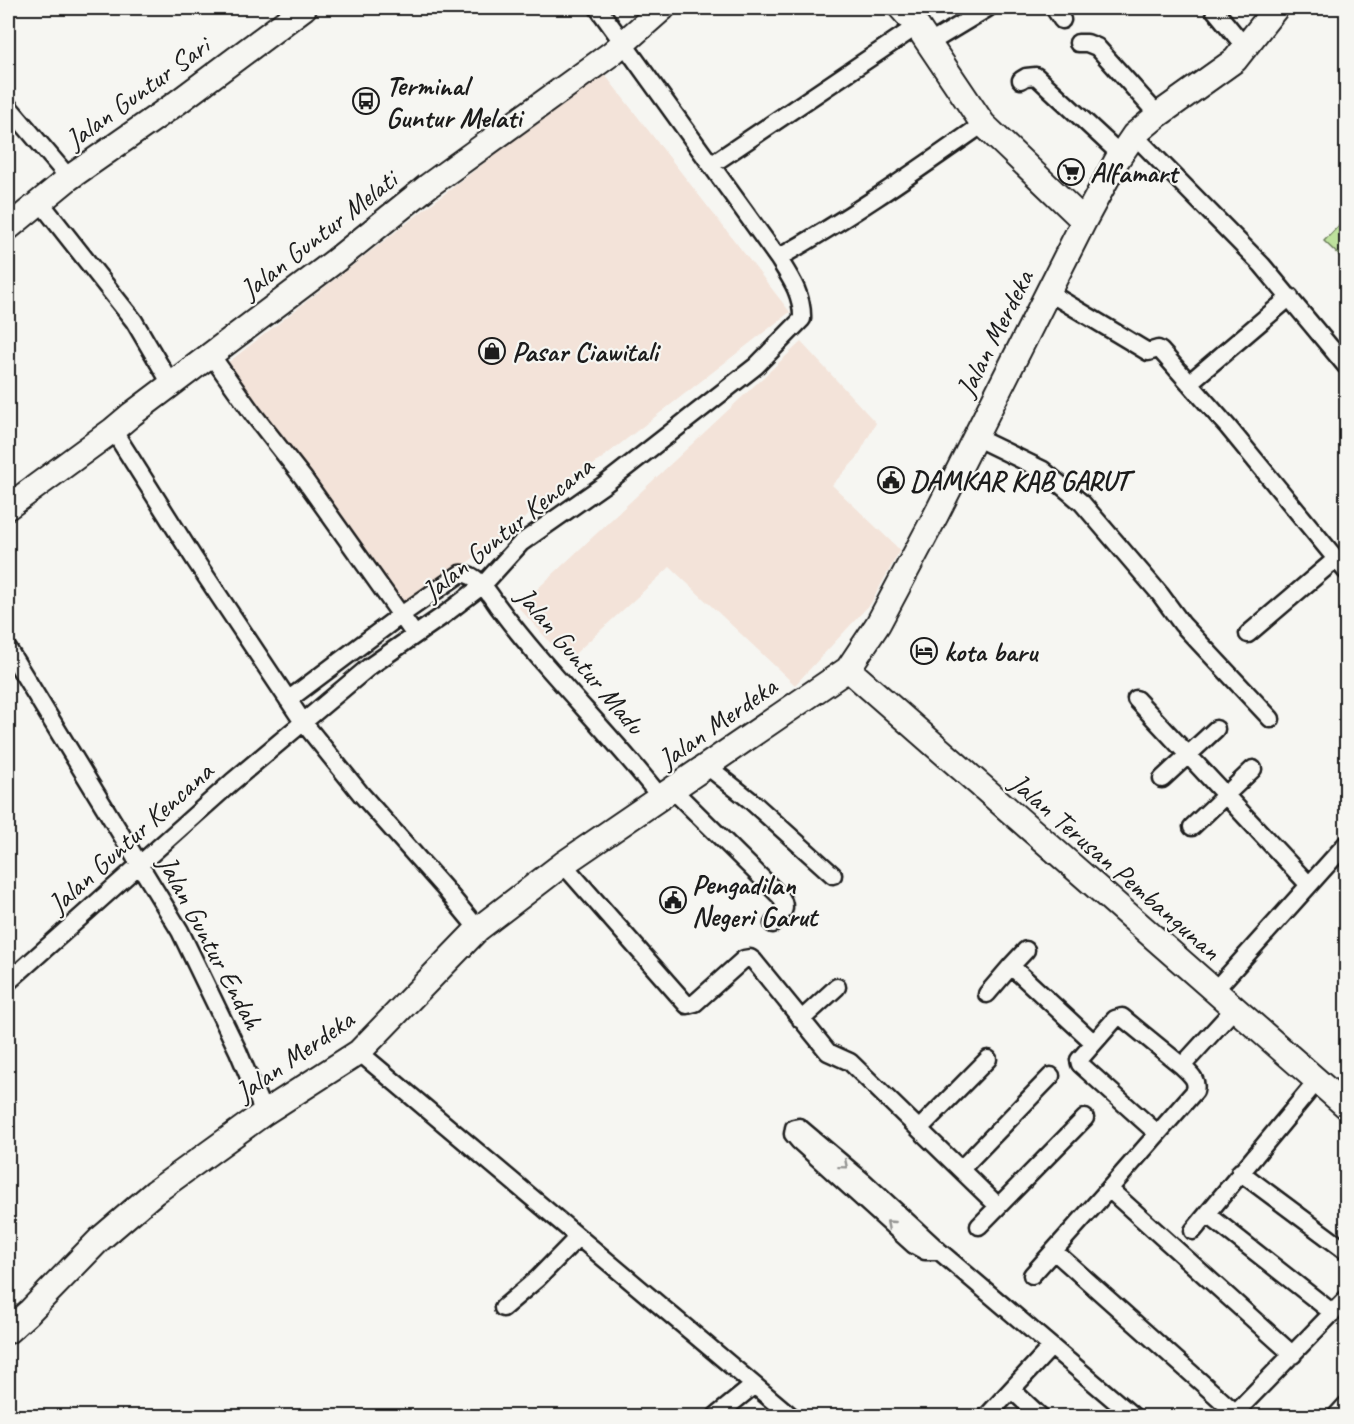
<svg xmlns="http://www.w3.org/2000/svg" width="1354" height="1424" viewBox="0 0 1354 1424" font-family="Caveat,sans-serif">
	<style>
		.built { fill: #f3e3d9 }
		.green { fill: #bee29d; stroke: #6d7f5c; stroke-width: 1.5 }
		.lines { fill: none; stroke-linecap: round; stroke-linejoin: round }
		.street-casing { stroke: #1c1c1c; stroke-width: 21 }
		.secondary-casing { stroke: #1c1c1c; stroke-width: 28 }
		.street { stroke: #f6f6f2; stroke-width: 16 }
		.secondary { stroke: #f6f6f2; stroke-width: 24 }
		.oneway { stroke: #949492 }
		.labels { text-anchor: middle; stroke-width: 4.5; stroke-linejoin: round; paint-order: stroke }
		.poi-label { font-size: 28px; font-weight: bold; fill: #1c1c1c; stroke: #f6f6f2; text-anchor: start }
		.street-label { font-size: 28px; fill: #1c1c1c; stroke: #f6f6f2 }
	</style>
	<rect width="100%" height="100%" fill="#f6f6f2"/>
	<filter id="ink" filterUnits="userSpaceOnUse"><feTurbulence type="fractalNoise" baseFrequency=".0167" numOctaves="2"/><feDisplacementMap in="SourceGraphic" scale="12" xChannelSelector="R" yChannelSelector="G"/><feConvolveMatrix kernelMatrix="1 2 1 2 8 2 1 2 1" color-interpolation-filters="sRGB"/></filter>
	<g filter="url(#ink)">
		<path class="built" d="M602 71 790 312 409 608 221 368Z
			M801 342 876 423 857 458 832 485 900 550 871 603 795 685 670 567 567 661 518 607Z"/>
		<path class="green" d="M1346 218V262L1324 241Z"/>
		<g class="lines">
			<defs>
				<path id="street" d="M1054 8 1062 20
					M1213 8 1245 47
					M1078 43H1087L1097 47 1158 115
					M928 44 988 8
					M1021 80 1026 77 1036 76 1121 155
					M8 106 69 178
					M1134 135 1262 265 1346 366
					M711 165 917 26
					M41 203 134 321 171 384
					M778 258C850 218 916 171 983 124
					M1048 292 1148 352 1158 349 1161 351 1228 427 1346 571
					M211 355 253 414 304 479 415 635
					M1189 383 1290 297
					M113 430 195 560 303 722 361 794 445 889 478 929
					M975 437 1043 470 1082 503 1160 594 1182 624 1271 719
					M1248 634 1336 559
					M8 649 180 931 238 1051 264 1113
					M1136 699 1309 885
					M288 700 401 615 460 574C476 572 489 593 497 605 547 673 609 731 661 798
					M707 766 750 800 833 875
					M1162 779 1216 729
					M673 790 780 896C789 910 781 913 773 924
					M1192 827 1253 769
					M563 864 687 1005 695 1003 744 959 750 958 754 961 828 1052 850 1062 998 1206
					M1011 966 1026 950
					M8 982 232 782 369 667 444 615 483 585 521 543 605 484 756 366 802 319C803 295 790 277 778 258L598 8
					M1214 991 1346 844
					M987 994 1011 966 1093 1042
					M1234 1009 1182 1066C1190 1074 1198 1079 1195 1091L1109 1189 1293 1355
					M801 1020 837 987
					M359 1052 791 1416
					M1317 1081 1207 1214 1333 1313
					M920 1128 988 1059
					M1157 1133 1080 1064 1079 1060 1115 1019 1122 1017 1182 1066
					M961 1169 1051 1076
					M1240 1172 1346 1251
					M979 1226 1085 1118
					M1193 1231 1207 1214
					M939 1251H925L914 1245 799 1141 793 1134 794 1128 799 1127 863 1181 939 1251 1133 1416
					M1054 1251 1239 1416
					M1032 1275 1109 1189
					M503 1308 537 1279 578 1237
					M1012 1390 1040 1416
					M1235 1413 1346 1299
					M716 1416 753 1386
					M987 1416 1051 1347
					M1336 1416 1346 1405"/>
				<path id="secondary" d="M901 8 917 26 983 124 1084 221
					M8 228 69 178 178 102 304 8
					M8 507 113 430 132 414 335 261 428 186 612 53 663 8
					M848 669 1346 1106
					M8 1331 29 1312 100 1239 155 1192 264 1113 359 1052 478 929 563 864 848 669 878 624 936 515 1084 221 1117 160 1134 135 1158 115 1235 60 1276 8"/>
			</defs>
			<use href="#street" class="street-casing"/>
			<use href="#secondary" class="secondary-casing"/>
			<use href="#street" class="street"/>
			<use href="#secondary" class="secondary"/>
		</g>
		<defs><path id="oneway-chevron" d="M-2-3.5L2.5 0L-2 3.5" fill="none" stroke-width="1.6" stroke-linecap="round" stroke-linejoin="round" transform="scale(1.5)"/></defs>
		<g class="oneway">
			<use href="#oneway-chevron" transform="translate(844 1165) rotate(40)"/>
			<use href="#oneway-chevron" transform="translate(890 1224) rotate(-139)"/>
		</g>
	</g>
	<defs>
		<symbol id="bus-ring" viewBox="-11 -11 22 22"><circle r="9.5" fill="#f6f6f2" stroke="#1c1c1c" stroke-width="1.5"/><path d="M-5-6H5V4H4V6H2V4H-2V6H-4V4H-5ZM-3.5-4V0h7V-4ZM-3.5 1.2v1.5H-2V1.2ZM2 1.2v1.5H3.5V1.2Z" fill="#1c1c1c"/></symbol>
		<symbol id="supermarket-ring" viewBox="-11 -11 22 22"><circle r="9.5" fill="#f6f6f2" stroke="#1c1c1c" stroke-width="1.5"/><path d="M-6-5.5h2.5l.6 2H6L4.5 2H-2.5L-4.4-4H-6ZM-1.5 3.2a1.3 1.3 0 1 0 .1 0ZM3 3.2a1.3 1.3 0 1 0 .1 0Z" fill="#1c1c1c"/></symbol>
		<symbol id="shop-ring" viewBox="-11 -11 22 22"><circle r="9.5" fill="#f6f6f2" stroke="#1c1c1c" stroke-width="1.5"/><path d="M-5-2.5h2.3a2.7 3.5 0 0 1 5.4 0H5L5.5 6h-11ZM-1.5-2.5h3a1.5 2.3 0 0 0-3 0Z" fill="#1c1c1c"/></symbol>
		<symbol id="civic-ring" viewBox="-11 -11 22 22"><circle r="9.5" fill="#f6f6f2" stroke="#1c1c1c" stroke-width="1.5"/><path d="M-.6-6.5H3V-4.5H.6V-3L4-1V1h2V6H-6V1h2V-1L-.6-3ZM-1.2 2.5V6h2.4V2.5Z" fill="#1c1c1c"/></symbol>
		<symbol id="hotel-ring" viewBox="-11 -11 22 22"><circle r="9.5" fill="#f6f6f2" stroke="#1c1c1c" stroke-width="1.5"/><path d="M-6-4.5h1.5V1H6V5H4.5V3h-9V5H-6ZM-4 0a1.8 1.8 0 1 1 3.6 0ZM.5 0V-2.5h3Q6-2.5 6 0Z" fill="#1c1c1c"/></symbol>
	</defs>
	<g fill-rule="evenodd">
		<use href="#bus-ring" x="351" y="86" width="30" height="30"/>
		<use href="#supermarket-ring" x="1056" y="157" width="30" height="30"/>
		<use href="#shop-ring" x="477" y="336" width="30" height="30"/>
		<use href="#civic-ring" x="876" y="465" width="30" height="30"/>
		<use href="#hotel-ring" x="909" y="636" width="30" height="30"/>
		<use href="#civic-ring" x="658" y="885" width="30" height="30"/>
	</g>
	<g class="labels">
		<g class="poi-label">
			<text x="386" y="95">Terminal<tspan x="386" dy="32">Guntur Melati</tspan></text>
			<text x="1090" y="182">Alfamart</text>
			<text x="512" y="361">Pasar Ciawitali</text>
			<text x="910" y="490">DAMKAR KAB GARUT</text>
			<text x="944" y="661">kota baru</text>
			<text x="692" y="894">Pengadilan<tspan x="692" dy="32">Negeri Garut</tspan></text>
		</g>
		<g class="street-label">
			<text transform="translate(137 92) rotate(-36)" y="10">Jalan Guntur Sari</text>
			<text transform="translate(318 234) rotate(-38)" y="10">Jalan Guntur Melati</text>
			<text transform="translate(994 333) rotate(-63)" y="10">Jalan Merdeka</text>
			<text transform="translate(507 528) rotate(-39)" y="10">Jalan Guntur Kencana</text>
			<text transform="translate(581 660) rotate(50)" y="10">Jalan Guntur Madu</text>
			<text transform="translate(717 722) rotate(-35)" y="10">Jalan Merdeka</text>
			<text transform="translate(130 837) rotate(-42)" y="10">Jalan Guntur Kencana</text>
			<text transform="translate(1116 866) rotate(41)" y="10">Jalan Terusan Pembangunan</text>
			<text transform="translate(211 942) rotate(62)" y="10">Jalan Guntur Endah</text>
			<text transform="translate(294 1055) rotate(-35)" y="10">Jalan Merdeka</text>
		</g>
	</g>
	<rect width="1354" height="1424" fill="none" stroke="#f6f6f2" stroke-width="30"/>
	<rect x="15" y="15" width="1324" height="1394" fill="none" stroke="#1c1c1c" stroke-width="2" filter="url(#ink)"/>
</svg>
